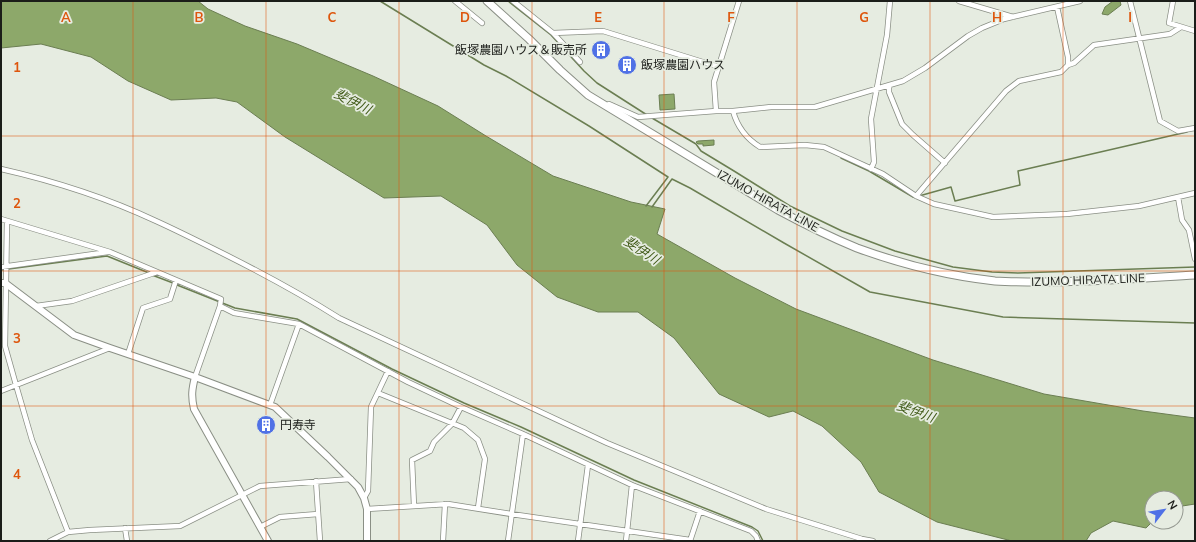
<svg xmlns="http://www.w3.org/2000/svg" width="1196" height="542" viewBox="0 0 1196 542" font-family="Mulish,'Noto Sans JP',sans-serif">
	<style>
		.water { fill: #8da86a; stroke: #6b7e52 }
		.lines { fill: none; stroke-linecap: round; stroke-linejoin: round }
		.stream { stroke: #6b7e52; stroke-width: 1.5 }
		.minor-casing { stroke: #8a8f85; stroke-width: 6 }
		.tertiary-casing { stroke: #8a8f85; stroke-width: 8 }
		.secondary-casing { stroke: #8a8f85; stroke-width: 9 }
		.minor { stroke: #fff; stroke-width: 4.5 }
		.tertiary { stroke: #fff; stroke-width: 6 }
		.secondary { stroke: #fff; stroke-width: 7 }
		.grid { fill: none; stroke: #de560d; stroke-width: 1; stroke-opacity: 0.55 }
		.labels { text-anchor: middle; stroke-width: 3.5; stroke-linejoin: round; paint-order: stroke }
		.poi-label { font-size: 12px; fill: #1b1d19; stroke: #e6ece1; text-anchor: start }
		.street-label { font-size: 12px; fill: #1b1d19; stroke: #e6ece1 }
		.water-label { font-size: 13px; font-style: italic; fill: #425b19; stroke: #e6ece1 }
		.grid-label { font-size: 13px; text-anchor: middle; font-weight: bold; fill: #de560d; stroke: #e6ece1; stroke-width: 3.5; stroke-linejoin: round; paint-order: stroke }
	</style>
	<rect width="100%" height="100%" fill="#e6ece1"/>
	<path class="water" d="M1 1H198L208 9 245 26 297 44 373 76 438 106 486 136 553 176 631 202 665 209 657 234 735 278 796 309 933 360 1044 394 1143 411 1195 418V504L1176 507V498H1152V522L1146 528 1113 521 1091 533 1086 541H1012L937 522 879 492 861 462 822 426 793 411 769 417 719 394 674 338 638 312H598L557 297 517 265 487 225 441 196 384 198 285 137 237 102 216 98 171 100 128 81 91 57 41 44 1 48Z
		M1113 1H1120L1121 5 1108 15 1102 14 1105 7Z
		M674 94 675 109 660 110 659 95Z
		M714 140V145L703 146V144H698L696 142 698 141Z"/>
	<g class="lines">
		<path class="stream" d="M380 1 484 65 506 76 589 126 668 177 646 206
			M508 1 551 35 584 71 597 83 647 115
			M652 118 696 144 701 151 734 171 790 206 842 231 895 251 953 267 992 272 1018 273 1195 267
			M841 158 869 171 913 197H915
			M919 196 951 187 955 201 1020 185 1018 171 1187 132
			M652 207 672 179 690 188 784 243 870 292 1003 317 1195 323
			M1 270 107 256 149 273
			M152 275 173 283
			M177 285 235 308 297 319 392 369 464 403 521 427 634 480 752 527 758 531 763 541"/>
		<defs>
			<path id="minor" d="M455 1 482 23
				M513 1 553 33 580 62
				M959 1 1013 17
				M1130 1 1160 121 1178 131 1195 128
				M1173 1 1169 23 1195 31
				M1057 7 1068 57V65
				M553 33 603 31 719 67
				M889 86V92L902 124 913 135 945 163
				M609 104 638 117 716 111H733L771 107H815L903 81 925 68 968 36 982 28 1004 19 1080 1
				M716 111 714 82 739 1
				M733 111C737 126 747 139 760 147L805 145 824 147 883 174 916 196 934 204 993 217 1067 214 1139 206 1195 193
				M1 169C54 181 107 198 156 221 178 231 200 242 222 253 262 273 301 294 339 318L607 443 766 509 862 539 873 541
				M871 169 874 162 871 119 887 35 890 1
				M916 196 1006 91 1019 81 1061 72 1068 65 1074 63 1094 45 1170 34 1181 27
				M1178 197 1182 220 1189 230 1195 259
				M1 219 110 252 221 299 220 306 195 377
				M7 221 5 346 16 385 32 440 68 532
				M1 267 108 252
				M36 306 72 301 157 272
				M220 306 234 313 299 324 408 382 461 407 523 434 632 485 751 531 756 536 758 541
				M128 354 143 308 170 299 176 280
				M1 391 110 348
				M378 393 464 428 478 440 485 459 478 508
				M270 405 299 324
				M316 481 320 541
				M364 498 368 491 371 407 388 371
				M414 506 412 460 430 451 434 442 452 424 461 407
				M367 509 448 504 511 514 690 540
				M260 527 280 517 318 514
				M125 528 127 541
				M50 541 68 532 90 530 180 526 260 486 351 479
				M443 541 445 504
				M508 541 523 434
				M578 541 588 465
				M626 541 632 485
				M690 541 700 511"/>
			<path id="tertiary" d="M1 283H5L74 335 110 348 195 377 275 407 328 457 358 487 364 498 367 509V541
				M195 377C192 389 191 396 194 409L268 541"/>
			<path id="secondary" d="M487 1 529 39 560 70 588 95 778 210C804 224 830 237 857 248 901 264 949 276 995 281 1010 282 1026 282 1041 282 1092 282 1144 278 1195 275"/>
		</defs>
		<use href="#minor" class="minor-casing"/>
		<use href="#tertiary" class="tertiary-casing"/>
		<use href="#secondary" class="secondary-casing"/>
		<use href="#minor" class="minor"/>
		<use href="#tertiary" class="tertiary"/>
		<use href="#secondary" class="secondary"/>
	</g>
	<path class="grid" d="M133 1V541M266 1V541M399 1V541M532 1V541M664 1V541M797 1V541M930 1V541M1063 1V541M1 136H1195M1 271H1195M1 406H1195"/>
	<defs>
		<symbol id="building-disc" viewBox="-11 -11 22 22"><circle r="9.5" fill="#5071e6" stroke="#e6ece1"/><path d="M-4-6H4V6H1V3H-1V6H-4ZM-2.5-4.3h1.7v1.8h-1.7ZM.8-4.3h1.7v1.8H.8ZM-2.5-1h1.7V.8h-1.7ZM.8-1h1.7V.8H.8Z" fill="#fff"/></symbol>
	</defs>
	<g fill-rule="evenodd">
		<use href="#building-disc" x="590" y="39" width="22" height="22"/>
		<use href="#building-disc" x="616" y="54" width="22" height="22"/>
		<use href="#building-disc" x="255" y="414" width="22" height="22"/>
	</g>
	<g class="labels">
		<g class="poi-label">
			<text x="587" y="54" text-anchor="end">飯塚農園ハウス＆販売所</text>
			<text x="641" y="69">飯塚農園ハウス</text>
			<text x="280" y="429">円寿寺</text>
		</g>
		<g class="street-label">
			<text transform="translate(768 201) rotate(29)" y="4">IZUMO HIRATA LINE</text>
			<text transform="translate(1088 280) rotate(-2)" y="4">IZUMO HIRATA LINE</text>
		</g>
		<g class="water-label">
			<text transform="translate(353 101) rotate(27)" y="5">斐伊川</text>
			<text transform="translate(642 250) rotate(33)" y="5">斐伊川</text>
			<text transform="translate(916 411) rotate(20)" y="5">斐伊川</text>
		</g>
	</g>
	<g class="grid-label">
		<text x="66" y="22">A</text>
		<text x="199" y="22">B</text>
		<text x="332" y="22">C</text>
		<text x="465" y="22">D</text>
		<text x="598" y="22">E</text>
		<text x="731" y="22">F</text>
		<text x="864" y="22">G</text>
		<text x="997" y="22">H</text>
		<text x="1130" y="22">I</text>
		<text x="17" y="72">1</text>
		<text x="17" y="208">2</text>
		<text x="17" y="343">3</text>
		<text x="17" y="479">4</text>
	</g>
	<rect width="1196" height="542" fill="none" stroke="#1b1d19" stroke-width="4"/>
	<g transform="translate(1164 510) rotate(59)"><circle r="19" fill="#e6ece1" stroke="#959991"/>
	<path d="M0-3L7 15L0 10L-7 15Z" fill="#5071e6"/>
	<text y="-6" font-size="11" font-weight="bold" text-anchor="middle" fill="#1b1d19">N</text>
	</g>
</svg>
